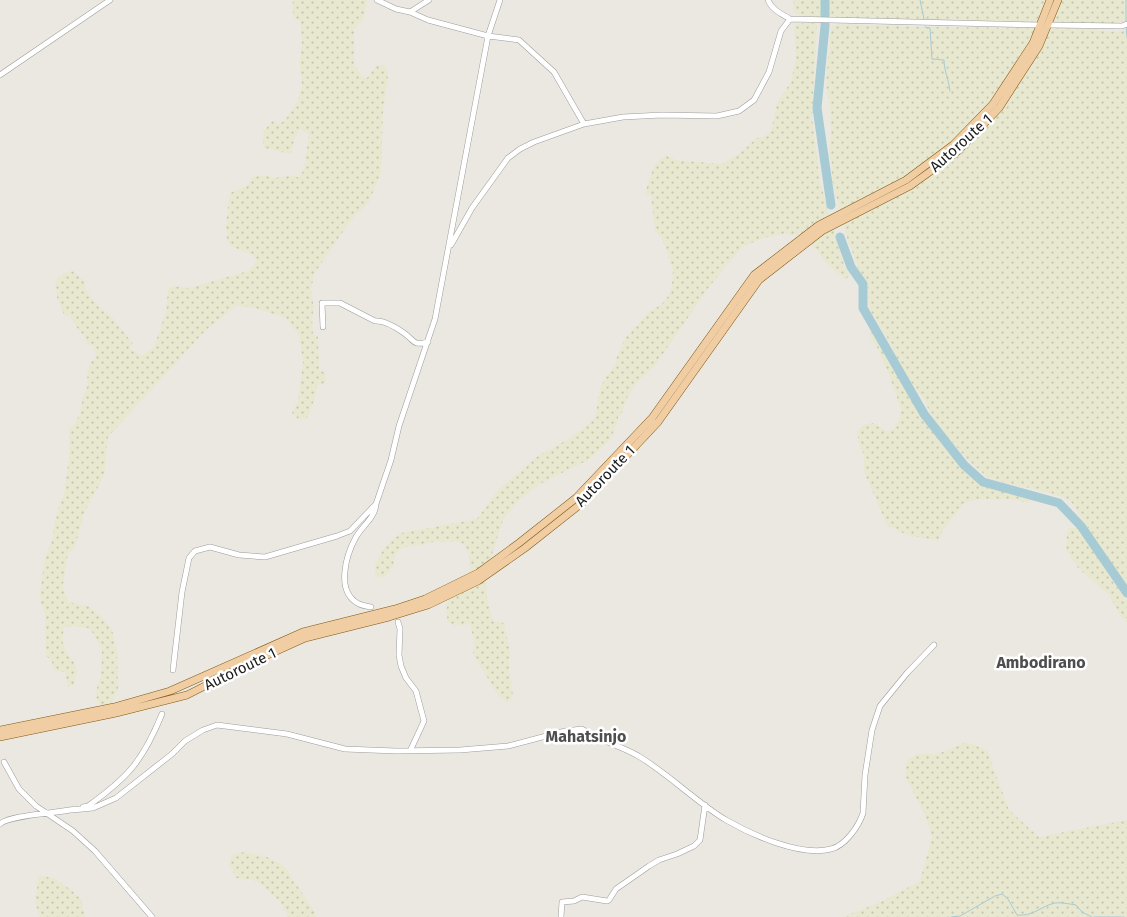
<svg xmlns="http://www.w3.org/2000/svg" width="1127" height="917" viewBox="0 0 1127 917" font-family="'Fira Sans',sans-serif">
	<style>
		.farmland { fill: url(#farmland-dots) }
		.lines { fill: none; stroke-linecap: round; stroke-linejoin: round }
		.stream { stroke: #a7cbd4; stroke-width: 1 }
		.river { stroke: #a7cbd4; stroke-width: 9 }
		.minor-casing { stroke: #9c9c9c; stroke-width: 6 }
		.major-casing { stroke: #815911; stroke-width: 8 }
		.minor { stroke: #fff; stroke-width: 5 }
		.major { stroke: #f0cda3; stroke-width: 7 }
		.labels { text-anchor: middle; stroke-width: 5; stroke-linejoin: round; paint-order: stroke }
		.street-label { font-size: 15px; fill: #1b1b1b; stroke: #fff }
		.neighbourhood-label { font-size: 16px; font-weight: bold; fill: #4e4e4e; stroke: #fff }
	</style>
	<defs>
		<pattern id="farmland-dots" width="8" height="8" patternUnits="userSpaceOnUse" patternTransform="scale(1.25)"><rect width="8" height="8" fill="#e7e8cf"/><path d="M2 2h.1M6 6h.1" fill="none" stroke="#c6c6b1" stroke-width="1.8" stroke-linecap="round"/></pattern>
	</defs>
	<rect width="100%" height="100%" fill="#ebe8e2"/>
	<path class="farmland" d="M293 0H367L363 20 354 29V64L363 78H367L377 65H385L388 76 383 110 381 172 369 202 351 220 314 274 311 291 314 308 312 317 313 335 318 336 319 370 326 373 325 383 317 385 315 398 307 418 301 420 297 418 292 413 298 400 303 363 299 335 286 318 251 307 236 306 207 329 108 437 104 476 84 513 75 547 68 553 63 585 68 602 88 606 99 614 112 630 117 651 118 689 112 702 105 706 98 703 96 696 98 682 101 675 102 649 93 633 88 628 74 626 64 627 62 640 66 651 75 664 77 672 74 685 68 687 65 672 54 671 52 662 46 655 45 613 41 604 40 593 45 557 53 538 54 524 59 506 64 494 69 457V429L75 424 80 413 83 396 88 385 87 373 91 361 96 359 93 345H87L84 335 79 331 70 316 64 315 57 297 55 281 64 273 72 271 84 280 87 292 98 306 113 318 133 344 129 348 141 356 154 347 166 312 168 290 171 286 189 288 248 271 257 261 253 255 230 246 227 239 226 227 228 205 230 193 248 185 252 177 264 175 275 178 294 175 299 178 304 169 309 134 300 129 294 140 291 154 264 148 263 140 264 131 272 121 279 124 285 120 297 103 302 86 300 63 302 40 300 21 294 17 292 9Z
		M793 0H1127V21L1107 24 810 17 799 15 794 12Z
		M799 23H815L817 24 812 118 820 182 842 259 849 276 846 279 829 266 805 236 784 234 763 238 742 247 709 287 654 367 636 383 626 400 622 413 618 417 617 424 610 440 590 459 540 484 519 500 503 520 490 561 486 578 487 599 493 621 504 623 510 651 509 668 513 696 508 702 500 698 473 654 474 640 470 624 456 626 448 622 446 611 450 592 466 586 470 577 469 554 464 544 456 541 447 542 437 541 421 545 409 546 399 550 394 559 393 566 386 576 382 578 375 575V565L383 550 394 538 401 533 477 519 498 490 538 456 567 440 581 430 595 418 600 389 606 376 615 366 617 356 626 337 649 312 661 305 669 295 672 284 673 270 662 238 655 231 651 195 646 194 647 185 654 167 661 158 667 156 676 160 722 164 741 152 757 138 764 137 771 131 777 103 791 82 796 57 794 25Z
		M839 24 924 27 1070 28 1119 32 1127 30V588L1072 503 1066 498 1035 489 1009 484 993 479 986 476 967 459 942 430 928 409 926 401 914 387 895 355 891 344 869 309 868 287 859 270 846 235 832 180V164L829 155 831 131 830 105 826 84 828 59 831 27Z
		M871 332H874L877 334 887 356 914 398 919 411 943 445 971 475 982 484 998 490 1031 498 1030 502 1026 503 1018 500 980 499 964 503 943 530 938 540 911 536 898 531 892 527H888L864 472V455L859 444 857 431 863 425 873 423 888 432 894 429 899 420 901 409 888 372 878 349 870 336Z
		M1069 528H1079L1115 585 1123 592 1127 601V623L1120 615 1109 595 1078 568 1066 550 1067 533Z
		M966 742 987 750 1009 810 1039 837 1127 820V917H843L883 901 920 881 932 837 925 815 906 778V761L917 754H938Z
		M244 852 267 857 284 866 315 912 316 917H288L282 904 261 884 252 880 236 878 232 869 229 867 231 855Z
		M39 875 56 879 71 890 81 899 85 917H40L35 902Z"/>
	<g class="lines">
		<path class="stream" d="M920 0 924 19
			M1126 0V21
			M1126 25 1127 37
			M925 27 930 28 932 59 944 60C944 71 949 80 950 91
			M951 917 960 916 995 896 1002 894 1008 899 1017 915C1033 917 1041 906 1055 903 1061 902 1069 904 1076 905L1082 912 1092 917
			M1094 917H1124"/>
		<path class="river" d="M825 0V26L817 108 831 205
			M840 237 851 267 863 284V308L924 414 964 465 983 482 1059 503 1081 526 1127 593"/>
		<defs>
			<path id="minor" d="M377 0 396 9 410 12 428 20 488 36 519 40 554 72 584 124
				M768 0C772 10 782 14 790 19
				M410 12 429 0
				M1050 25 1122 26 1127 24
				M0 75 110 0
				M451 245 472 208 508 158 520 149 534 142 584 124 623 117 662 115 717 116 739 111 754 100 769 72 781 31 790 19 1039 25
				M323 327 322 303H340L375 321C384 320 397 328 404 333 415 341 413 346 428 342
				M371 607C367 606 363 606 359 604 335 592 346 555 356 537 363 525 375 518 376 504
				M398 622 400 629 399 655 401 666 406 678 416 691 424 721 411 749
				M173 670 182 592 189 558 195 551 210 547 239 555 265 557 337 536 350 531 376 504 391 460 399 426 435 319 488 36 500 0
				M4 762 19 789 36 806 73 831 95 851 152 917
				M83 807 88 806C129 777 143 760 162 714
				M72 810 93 808 116 798 172 754 185 741 203 730 217 725 287 734 345 749 396 751 460 750 508 746 565 731 582 729C600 741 622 746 640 757 671 776 696 802 726 820 752 835 801 857 831 849 845 846 859 826 863 813L865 775 872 730 880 706 907 673 934 645
				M0 824C9 815 59 813 75 809
				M561 917 562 902 574 901 582 897 607 901 609 900 616 889 649 866 659 860 677 854 694 846 700 840 705 805"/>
			<path id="major" d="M0 730 114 707 170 691 303 632 395 609 425 599 478 573 519 543 576 498 652 418 754 275 819 225 906 180 953 145 993 104 1033 43 1050 0
				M0 737 116 713 187 695 252 662 305 638 389 617 428 605 478 581 525 548 582 503 658 422 759 280 822 231 910 186 935 168 958 151 999 108 1039 46 1058 0"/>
		</defs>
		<use href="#minor" class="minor-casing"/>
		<use href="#major" class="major-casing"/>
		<use href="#minor" class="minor"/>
		<use href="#major" class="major"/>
	</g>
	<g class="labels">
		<g class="street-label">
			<text transform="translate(961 143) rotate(-42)" y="5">Autoroute 1</text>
			<text transform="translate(605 476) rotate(-46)" y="5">Autoroute 1</text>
			<text transform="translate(240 669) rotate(-26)" y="5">Autoroute 1</text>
		</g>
		<g class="neighbourhood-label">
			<text x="1041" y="668">Ambodirano</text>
			<text x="586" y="742">Mahatsinjo</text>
		</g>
	</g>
</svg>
